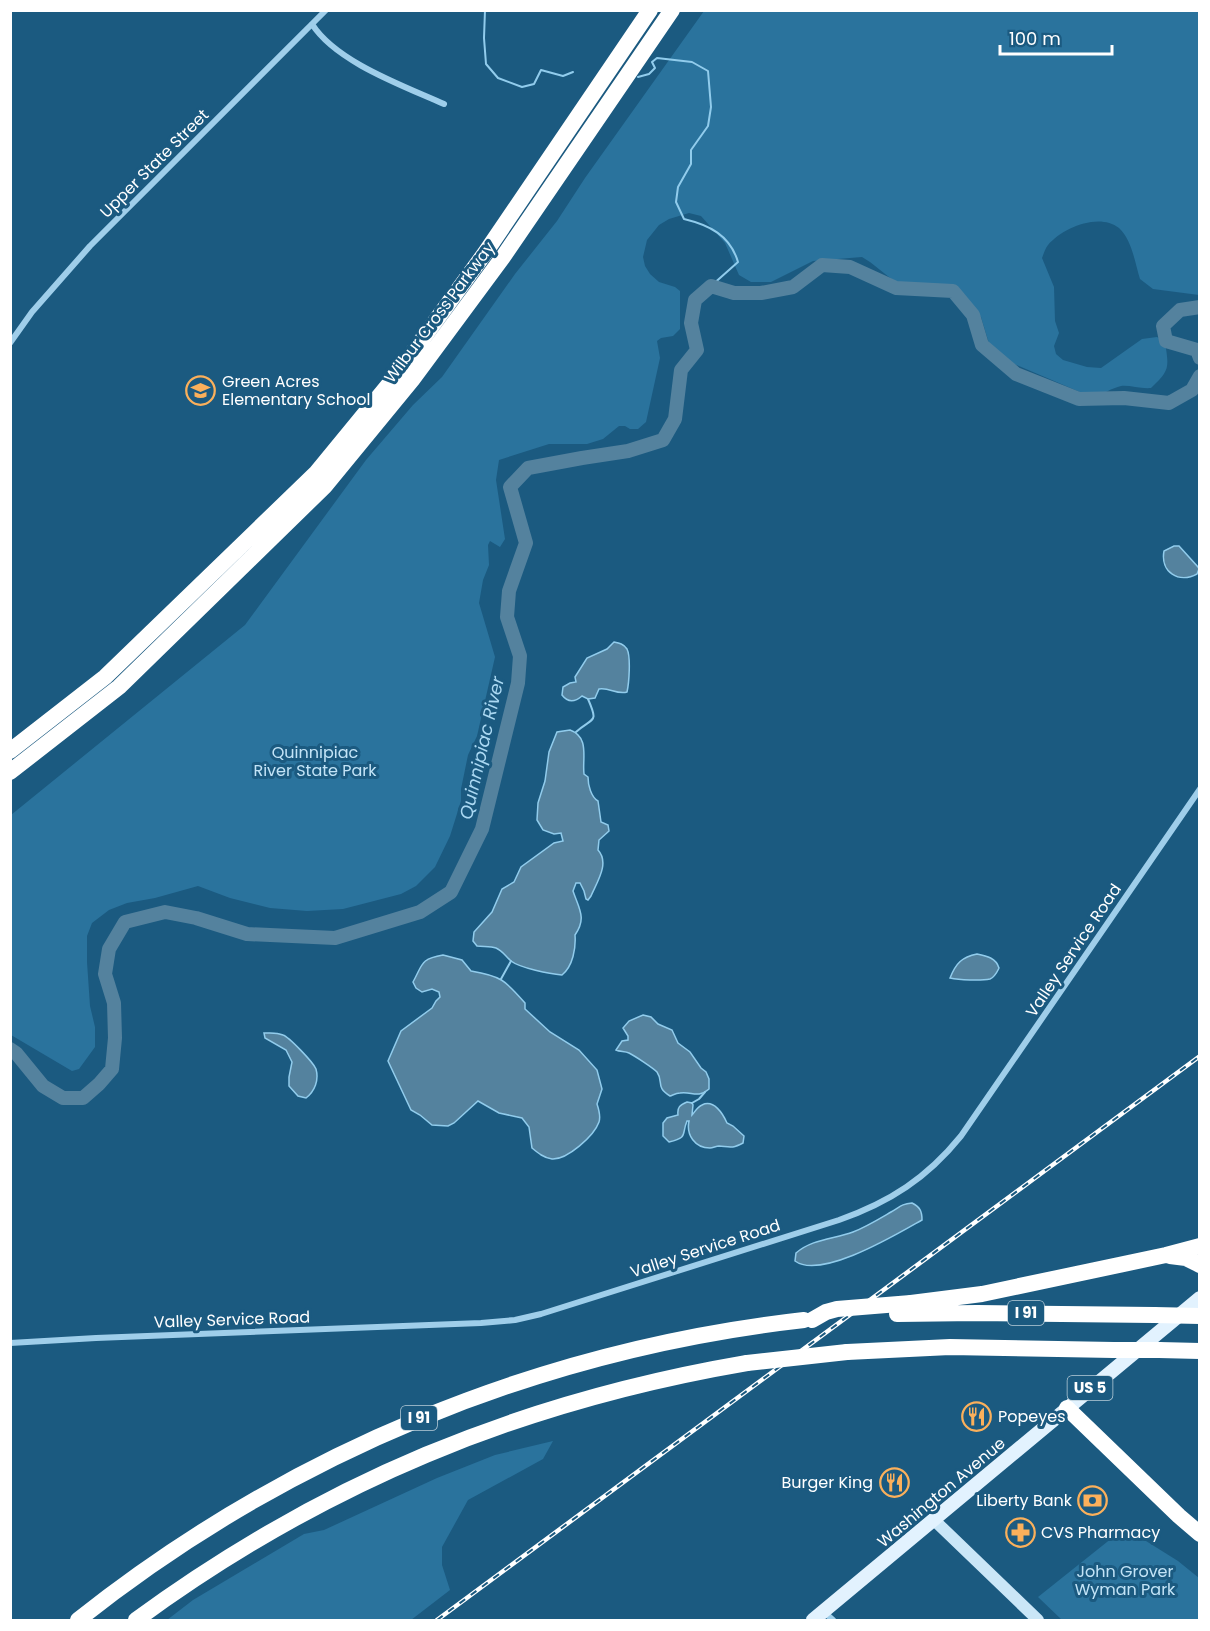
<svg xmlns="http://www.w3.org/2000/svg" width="1210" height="1631" viewBox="0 0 1210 1631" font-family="Poppins,sans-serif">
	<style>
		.green { fill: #2a739d }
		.water { fill: #54829e; stroke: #91ccec; stroke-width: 1.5 }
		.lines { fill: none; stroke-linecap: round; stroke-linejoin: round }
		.stream { stroke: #91ccec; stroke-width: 2 }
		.river { stroke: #54829e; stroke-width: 14 }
		.street { stroke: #9fceea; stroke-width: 6 }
		.secondary { stroke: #cae6f7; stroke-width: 12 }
		.primary { stroke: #e2f2fe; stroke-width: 14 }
		.highway { stroke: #fff; stroke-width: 16 }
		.rail-casing { stroke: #fff; stroke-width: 4.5 }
		.rail { stroke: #1b5a80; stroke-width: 2; stroke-dasharray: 7; stroke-linecap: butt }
		.highway-bridge { stroke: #fff; stroke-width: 16 }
		.labels { text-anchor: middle; stroke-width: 6; stroke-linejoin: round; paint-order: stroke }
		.shield { fill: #1b5a80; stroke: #bbced9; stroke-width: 1.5 }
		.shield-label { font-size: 15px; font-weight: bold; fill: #fff }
		.street-label { font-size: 16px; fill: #fff; stroke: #1b5a80 }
		.poi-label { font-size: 16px; fill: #fff; stroke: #1b5a80; text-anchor: start }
		.park-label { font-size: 16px; fill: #c3e4f7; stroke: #1b5a80 }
		.water-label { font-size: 18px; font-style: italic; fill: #aad8f2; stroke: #1b5a80 }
	</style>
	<rect width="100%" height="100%" fill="#1b5a80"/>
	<path class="green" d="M704 11H1199V295L1153 289 1140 279C1135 263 1132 240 1119 228 1099 212 1062 228 1048 245 1045 249 1044 253 1042 258L1054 287 1055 321 1059 333 1054 346 1056 354 1063 360 1087 367 1101 368 1142 339 1157 337 1165 342C1169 368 1170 370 1151 388 1141 389 1129 385 1121 386 1112 388 1103 394 1094 398L1014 364 1000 361 991 350 981 317 965 300 954 292 931 288 912 289 894 281 870 262 862 257 813 261 771 282H751L739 275 725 243 701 216 689 213 669 219 659 225 647 240 643 257 645 266 650 274 659 282 675 287 680 291V329L673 336 661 338 657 341 660 358 646 422 638 429H630L625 426H619L603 439 587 444H549L499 460 496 480 505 539 500 547 490 541 488 545 489 565 483 580 479 603 495 657 477 736 468 755 461 789V801L450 836 435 867 416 886 401 894 343 909 307 911 270 908 230 898 198 886 155 898 127 903 109 910 92 923 87 936V962L90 1006 95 1027V1047L79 1069 72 1071 11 1035V815L245 625 366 460 413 405 442 377 515 274 557 221 585 178Z
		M553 1441 543 1459 468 1500 442 1547V1565L450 1590 411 1620H167L193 1600 304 1534 324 1530 437 1478 495 1455Z
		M1112 1538 1146 1541 1178 1561 1199 1578V1620H1062L1038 1597Z"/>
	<path class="water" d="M1174 546H1179L1198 567 1199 569 1197 574C1179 584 1160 572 1164 551Z
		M614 642C619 643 624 644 627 649 631 657 629 683 627 692 617 695 609 687 599 689L595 698 588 699 582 696C575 702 568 703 562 695L563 687 570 683 576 682 575 677 587 658 607 649Z
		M570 730C590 737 582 759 584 774L588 777C588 785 591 797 598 801L601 822 608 825 609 831 599 840 598 850C610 863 597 882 591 896L588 900 586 899 584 891 580 883H576L573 891C579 909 587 918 575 935 576 948 573 966 562 975 550 974 520 968 511 961 505 956 503 951 496 948 490 946 483 947 477 946L473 941 474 932 492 912 502 889 514 882 521 867 554 843 563 841 561 833 554 834 543 830 537 820 538 803 545 781 549 752 557 732Z
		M977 954C987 956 996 958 999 968 997 972 995 977 990 979 981 981 959 980 950 978 956 963 962 957 977 954Z
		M443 955 462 960 471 971C501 976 505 980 525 1003V1009L550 1032 579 1050 597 1070 602 1089 597 1104C599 1110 601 1116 599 1122 594 1136 567 1160 552 1159 544 1158 538 1153 532 1148L529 1127 522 1118 499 1113 478 1101 454 1123 448 1126 432 1125 420 1115 411 1110 388 1061 401 1031 432 1008 436 1001 440 997 439 992 432 989 422 992 416 988 413 982C423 964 420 959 443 955Z
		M643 1015 651 1017 658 1024 672 1030 678 1043 690 1052 701 1068 706 1072 709 1079V1089C697 1099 692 1091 680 1093 676 1093 673 1095 670 1096 655 1087 664 1082 657 1072 653 1068 635 1056 629 1053 625 1051 620 1052 616 1050L622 1041 628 1040V1036L623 1028 629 1021Z
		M264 1033C270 1033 276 1032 283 1035 289 1037 313 1062 316 1069 319 1080 315 1091 306 1098L298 1096 289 1086V1077L292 1062 286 1050 265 1038Z
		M687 1102 692 1103 693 1105 692 1115C695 1112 697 1107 702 1105 714 1099 723 1114 727 1123L733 1126 744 1136 743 1143C732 1149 730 1147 719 1146 716 1146 713 1148 710 1148 695 1148 686 1135 689 1121H687C681 1135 689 1137 669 1142L663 1136V1123L667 1118 678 1115C677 1107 680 1105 687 1102Z
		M912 1203C920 1207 922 1211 922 1220 897 1234 821 1280 795 1261L796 1253C812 1239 834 1239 853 1232 866 1227 879 1219 891 1212 900 1207 901 1204 912 1203Z"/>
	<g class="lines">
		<path class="stream" d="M485 10 484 38 486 64 498 78 522 87 534 84 541 70 563 76 573 72
			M638 77 649 74 655 68 652 62 657 58 692 62 708 71 711 107 708 126 691 150V164L678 187 676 202 684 219C709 225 730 235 738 262L711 286
			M576 732C593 717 599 724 588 699
			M501 979 511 961
			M692 1103 699 1099 705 1092"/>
		<path class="river" d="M1200 307 1180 310 1163 326 1166 341 1197 350 1200 358
			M10 1049 16 1053 43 1086 63 1098H83L99 1084 112 1069 115 1038 114 1003 105 974 109 949 125 922 165 912 196 918 247 934 335 938 420 912 451 892 482 829 518 683 520 656 507 617 509 591 526 543 510 487 528 468 582 458 628 451 663 440 675 419 681 370 697 350 691 323 695 300 711 286 734 293H761L793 287 822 265 850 267 896 288 953 291 973 315 982 345 1016 374 1079 399 1124 398 1169 403 1192 390 1200 376"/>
		<path class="street" d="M312 24C336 62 404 86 444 104
			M10 343 32 312 90 246 326 10
			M10 1343 96 1338 481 1323 515 1320 541 1314 839 1220C890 1202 927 1178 961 1136L1200 789
			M824 1612 833 1620"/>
		<path class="secondary" d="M934 1520 1038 1620"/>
		<path class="primary" d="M813 1620 1200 1298"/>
		<path class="highway" d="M10 751 105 677 316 473 394 378 485 253 650 10
			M10 772 119 687 325 486 412 380 503 257 672 10
			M1170 1256 1186 1258 1200 1265
			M911 1303 982 1294 1166 1255 1200 1246
			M897 1314 977 1313 1154 1315
			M1159 1350 1200 1351
			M847 1352 950 1347 1114 1350
			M1067 1408 1179 1516 1200 1534
			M78 1620C287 1454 538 1350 804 1320
			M136 1620C323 1483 519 1402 747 1363"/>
		<defs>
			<path id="rail" d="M437 1620 1200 1056"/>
		</defs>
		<use href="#rail" class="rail-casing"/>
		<use href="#rail" class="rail"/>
		<path class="highway-bridge" d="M1154 1315 1200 1316
			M812 1320 826 1312 837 1309 911 1303
			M1114 1350H1159
			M747 1363 847 1352"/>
	</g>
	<defs>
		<symbol id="school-ring" viewBox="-11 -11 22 22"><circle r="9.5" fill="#1b5a80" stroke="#fbb05b" stroke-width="1.5"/><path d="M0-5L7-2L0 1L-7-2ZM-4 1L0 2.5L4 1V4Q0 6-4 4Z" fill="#fbb05b"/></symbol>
		<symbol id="restaurant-ring" viewBox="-11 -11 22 22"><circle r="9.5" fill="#1b5a80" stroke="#fbb05b" stroke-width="1.5"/><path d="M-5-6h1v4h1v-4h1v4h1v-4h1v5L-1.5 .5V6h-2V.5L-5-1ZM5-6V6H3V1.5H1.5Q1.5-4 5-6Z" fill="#fbb05b"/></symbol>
		<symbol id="bank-ring" viewBox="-11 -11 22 22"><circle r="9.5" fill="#1b5a80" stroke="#fbb05b" stroke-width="1.5"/><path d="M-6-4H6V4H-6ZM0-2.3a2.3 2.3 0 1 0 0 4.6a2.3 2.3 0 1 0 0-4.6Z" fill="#fbb05b"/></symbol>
		<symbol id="pharmacy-ring" viewBox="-11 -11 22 22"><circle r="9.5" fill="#1b5a80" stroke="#fbb05b" stroke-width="1.5"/><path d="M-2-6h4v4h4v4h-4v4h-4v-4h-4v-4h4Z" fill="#fbb05b"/></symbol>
	</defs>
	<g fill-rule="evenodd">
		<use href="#school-ring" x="184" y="374" width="33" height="33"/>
		<use href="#restaurant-ring" x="960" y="1400" width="33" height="33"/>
		<use href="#restaurant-ring" x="878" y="1466" width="33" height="33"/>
		<use href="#bank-ring" x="1076" y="1484" width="33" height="33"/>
		<use href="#pharmacy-ring" x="1004" y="1516" width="33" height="33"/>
	</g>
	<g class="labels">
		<g class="shield">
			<rect x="1008" y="1301" width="36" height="24" rx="4.5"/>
			<rect x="1067.5" y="1376" width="45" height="24" rx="4.5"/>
			<rect x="401" y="1406" width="36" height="24" rx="4.5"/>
		</g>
		<g class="shield-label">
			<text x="1026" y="1318">I 91</text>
			<text x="1090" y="1393">US 5</text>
			<text x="419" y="1423">I 91</text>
		</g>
		<g class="street-label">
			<text transform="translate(154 163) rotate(-45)" y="6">Upper State Street</text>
			<text transform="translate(439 312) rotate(-53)" y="6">Wilbur Cross Parkway</text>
			<text transform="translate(1073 950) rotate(-56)" y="6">Valley Service Road</text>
			<text transform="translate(705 1248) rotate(-18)" y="6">Valley Service Road</text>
			<text transform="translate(232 1319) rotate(-2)" y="6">Valley Service Road</text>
			<text transform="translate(941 1492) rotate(-40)" y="6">Washington Avenue</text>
		</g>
		<g class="poi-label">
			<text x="222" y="387">Green Acres<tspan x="222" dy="18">Elementary School</tspan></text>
			<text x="998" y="1422">Popeyes</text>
			<text x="873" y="1488" text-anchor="end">Burger King</text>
			<text x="1072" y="1506" text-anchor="end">Liberty Bank</text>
			<text x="1041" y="1538">CVS Pharmacy</text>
		</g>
		<g class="park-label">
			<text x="315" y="758">Quinnipiac<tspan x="315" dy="18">River State Park</tspan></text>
			<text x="1125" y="1577">John Grover<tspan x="1125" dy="18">Wyman Park</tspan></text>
		</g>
		<g class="water-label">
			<text transform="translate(482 748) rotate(-77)" y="6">Quinnipiac River</text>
		</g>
	</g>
	<rect width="1210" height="1631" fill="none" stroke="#ffffff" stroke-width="24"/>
	<path d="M1000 45v9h112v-9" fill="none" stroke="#ffffff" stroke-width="3"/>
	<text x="1009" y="45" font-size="18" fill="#ffffff" stroke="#1b5a80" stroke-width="4.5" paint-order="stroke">100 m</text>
</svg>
